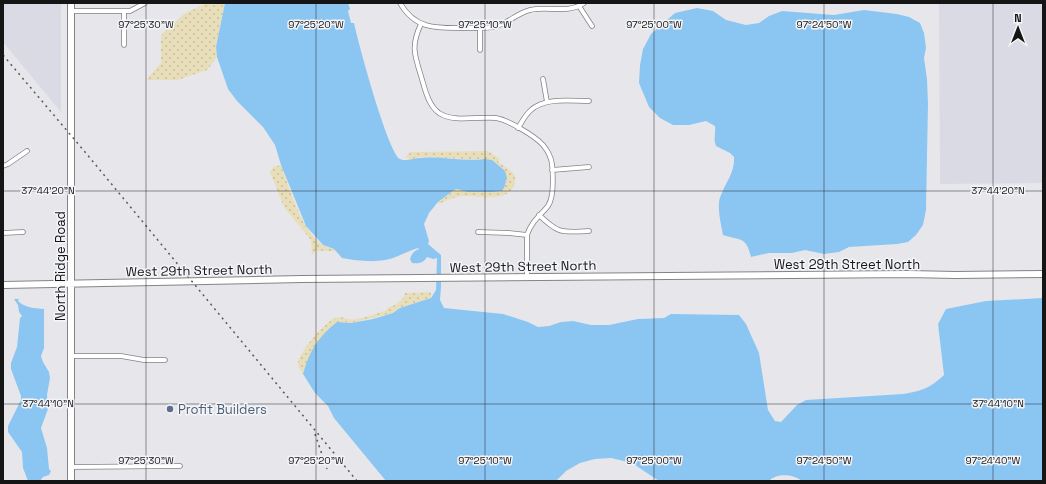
<svg xmlns="http://www.w3.org/2000/svg" width="1046" height="484" viewBox="0 0 1046 484" font-family="'Space Grotesk',sans-serif">
	<style>
		.built { fill: #d9dae4 }
		.sand { fill: url(#sand-dots) }
		.water { fill: #8bc6f3 }
		.lines { fill: none; stroke-linecap: round; stroke-linejoin: round }
		.street-casing { stroke: #848487; stroke-width: 5.5 }
		.secondary-casing { stroke: #848487; stroke-width: 8 }
		.street { stroke: #fff; stroke-width: 4 }
		.secondary { stroke: #fff; stroke-width: 6 }
		.rail { stroke: #58585a; stroke-width: 1.5; stroke-dasharray: 2 4; stroke-linecap: butt }
		.ticks { fill: none; stroke: #151516; stroke-width: 1; stroke-opacity: 0.45 }
		.service-dot { fill: #5c6f8a; stroke: #f4f5f8; stroke-width: 1.5 }
		.labels { text-anchor: middle; stroke-width: 3; stroke-linejoin: round; paint-order: stroke }
		.street-label { font-size: 13px; fill: #151516; stroke: #f4f5f8 }
		.service-label { font-size: 13px; fill: #4e5e75; stroke: #f4f5f8; text-anchor: start }
		.ticks-label { font-size: 10px; text-anchor: middle; fill: #151516; stroke: #f4f5f8; stroke-width: 3; stroke-linejoin: round; paint-order: stroke }
	</style>
	<defs>
		<pattern id="sand-dots" width="8" height="8" patternUnits="userSpaceOnUse"><rect width="8" height="8" fill="#e8deb9"/><path d="M2 2h.1M6 6h.1" fill="none" stroke="#c6be9e" stroke-width="1.8" stroke-linecap="round"/></pattern>
	</defs>
	<rect width="100%" height="100%" fill="#e7e7eb"/>
	<path class="built" d="M3 3H61V112L3 42Z
		M939 3H1043V183L940 184Z"/>
	<path class="sand" d="M206 3 214 5 215 3H225L216 47 217 57 207 70 178 80H146L161 63V36L163 33 184 14Z
		M488 151 500 159 498 162C507 168 519 173 514 185 506 204 479 195 463 196 454 197 447 200 439 204L438 202 454 190 457 189 492 192 501 191 492 160 421 157 410 160 406 157 410 152Z
		M281 165C290 189 301 229 322 245 327 248 332 247 336 251H316L312 255 311 240 284 207 270 172 273 167Z
		M431 292V298L400 308 393 313 351 323 344 322 306 364 303 374C300 370 298 367 298 363 299 352 325 322 335 318 342 315 349 321 357 319 367 317 377 313 387 310V308C396 305 402 302 405 293Z"/>
	<path class="water" d="M225 3H348L350 9 348 11 351 23H354C358 42 388 153 400 159 406 162 414 158 421 158 442 156 464 162 485 159L492 160 505 171 507 178 504 188 501 191 492 192H468L457 189 454 190 438 202 429 213 424 224 429 241 428 244 441 255V287L440 300 444 308 503 314 528 322 538 327 549 326 561 322 573 321 591 325H609L638 319 664 318 671 314 739 315 746 324 759 353 768 410 775 421 781 422 797 405 806 400 903 394C922 391 930 388 944 375L938 324 946 309 986 301 1043 298V481H802C793 474 777 473 769 481H659L632 463 611 458 595 459 580 463 566 471 556 481H386L334 418 328 406 315 393 303 374C309 351 319 336 337 322L351 323 373 319 393 313 400 308 431 298 436 290 437 258 433 259 427 257C424 263 418 264 412 263L410 259C412 253 414 251 419 249L418 248C411 250 405 253 398 256 381 264 359 261 342 258L334 249 323 245 306 226 281 165 275 145 263 127 237 101 228 89 217 57 216 47Z
		M697 8 713 11 726 20 746 25 759 23 769 16 782 11 834 15 864 10 897 14 909 17 920 23 924 33 926 48 924 58 927 79 928 104 926 210 923 225 916 235 908 242 897 244 849 247 839 252 824 254 805 250 792 253H769L751 257C746 236 741 241 723 235 721 224 716 205 721 195 726 182 735 172 734 157L730 153 716 146C713 139 716 133 715 126L706 121 689 125H673L660 118 649 107 639 83 640 65 643 49 651 34 675 13Z
		M14 299H19L18 301C25 308 34 308 44 309V348L41 356 43 362 49 372 50 378 47 395 48 409 41 428 47 448 49 469 51 471 49 475 43 477 40 481H28L23 468 22 452 8 432V426L21 400V396L11 369V363L17 347 20 318 22 316 19 312 18 305Z"/>
	<g class="lines">
		<defs>
			<path id="street" d="M400 3C416 31 439 28 467 28 477 28 488 29 497 26 509 22 518 13 530 10 548 6 568 14 584 3
				M579 6 592 26
				M71 11H130L145 3
				M124 11V45
				M421 24C411 45 414 54 421 76 425 89 428 105 439 113 454 123 479 116 496 118 508 120 535 136 543 145 548 151 551 157 552 164 553 175 554 197 548 206 540 216 531 222 527 235V277
				M480 28V50
				M543 79 547 102
				M518 128C522 122 525 115 531 110 545 97 571 101 589 101
				M3 166 8 164 27 151
				M552 170 589 167
				M539 215C560 235 562 232 589 231
				M478 232 509 233 527 235
				M3 233 23 232
				M72 356H121L144 360H165
				M71 467 180 466"/>
			<path id="secondary" d="M3 285 302 279 908 274 956 275 1043 274
				M71 481V3"/>
		</defs>
		<use href="#street" class="street-casing"/>
		<use href="#secondary" class="secondary-casing"/>
		<use href="#street" class="street"/>
		<use href="#secondary" class="secondary"/>
		<path class="rail" d="M3 55 85 152 357 481
			M315 434 327 469"/>
	</g>
	<path class="ticks" d="M146 3V481M316 3V481M485 3V481M654 3V481M824 3V481M993 3V481M3 191H1043M3 404H1043"/>
	<circle class="service-dot" cx="170" cy="409" r="4"/>
	<g class="labels">
		<g class="street-label">
			<text x="847" y="269">West 29th Street North</text>
			<text transform="translate(60 266) rotate(-90)" y="5">North Ridge Road</text>
			<text transform="translate(523 266) rotate(-1)" y="5">West 29th Street North</text>
			<text transform="translate(199 270) rotate(-1)" y="5">West 29th Street North</text>
		</g>
		<g class="service-label">
			<text x="178" y="414">Profit Builders</text>
		</g>
	</g>
	<g class="ticks-label">
		<text x="146" y="28">97°25'30"W</text>
		<text x="316" y="28">97°25'20"W</text>
		<text x="485" y="28">97°25'10"W</text>
		<text x="654" y="28">97°25'00"W</text>
		<text x="824" y="28">97°24'50"W</text>
		<text x="48" y="194">37°44'20"N</text>
		<text x="998" y="194">37°44'20"N</text>
		<text x="48" y="407">37°44'10"N</text>
		<text x="998" y="407">37°44'10"N</text>
		<text x="146" y="464">97°25'30"W</text>
		<text x="316" y="464">97°25'20"W</text>
		<text x="485" y="464">97°25'10"W</text>
		<text x="654" y="464">97°25'00"W</text>
		<text x="824" y="464">97°24'50"W</text>
		<text x="993" y="464">97°24'40"W</text>
	</g>
	<rect width="1046" height="484" fill="none" stroke="#151516" stroke-width="8"/>
	<g transform="translate(1018 28)" stroke="#f4f5f8" stroke-width="3" paint-order="stroke">
	<path d="M0-3L7 15L0 10L-7 15Z" fill="#151516"/>
	<text y="-6" font-size="11" font-weight="bold" text-anchor="middle" fill="#151516">N</text>
	</g>
</svg>
